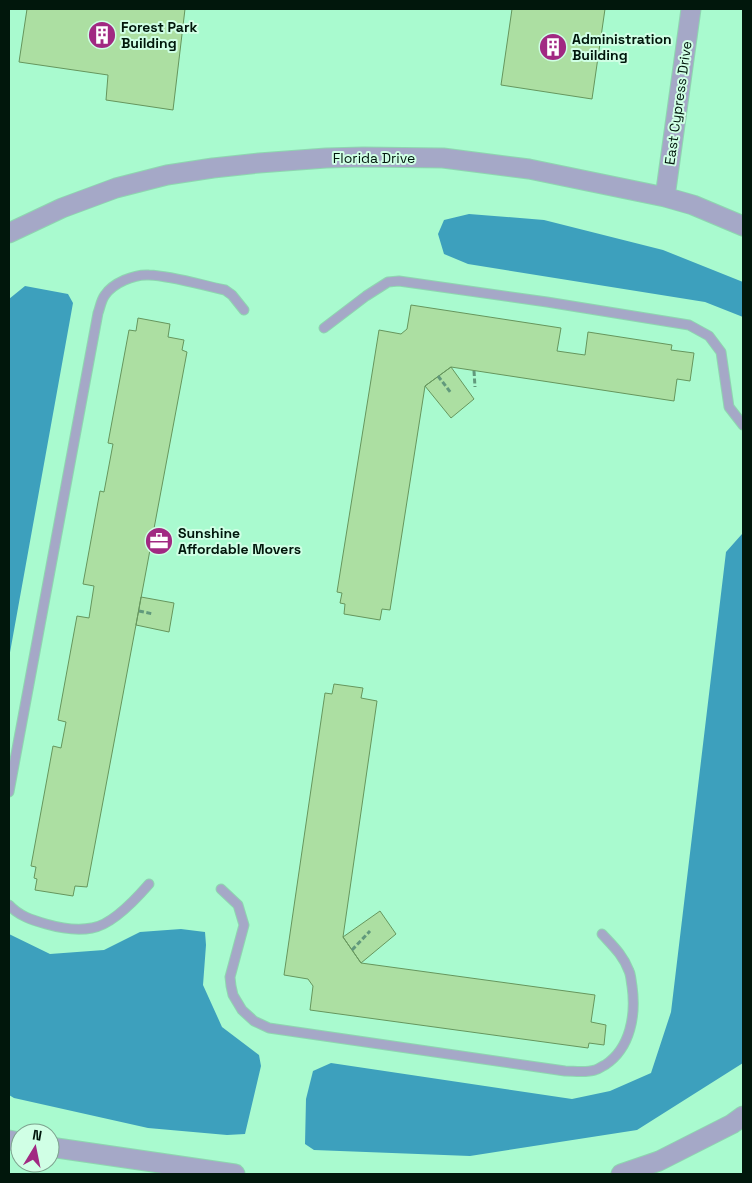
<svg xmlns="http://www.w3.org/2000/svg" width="752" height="1183" viewBox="0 0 752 1183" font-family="'Space Grotesk',sans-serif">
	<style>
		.water { fill: #3da0bd }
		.building { fill: #acdfa2; stroke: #66965d }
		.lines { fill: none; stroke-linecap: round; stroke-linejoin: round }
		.service-casing { stroke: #8ed6b0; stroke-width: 11 }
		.minor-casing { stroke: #8ed6b0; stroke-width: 21 }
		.path { stroke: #61997c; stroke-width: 3; stroke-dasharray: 5 2.5; stroke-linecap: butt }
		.service { stroke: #a5a8c7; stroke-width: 9 }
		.minor { stroke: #a5a8c7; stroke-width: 19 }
		.labels { text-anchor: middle; stroke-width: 4; stroke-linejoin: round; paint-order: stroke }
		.poi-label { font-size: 14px; font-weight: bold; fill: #01170c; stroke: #d0ffe5; text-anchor: start }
		.street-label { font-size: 14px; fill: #01170c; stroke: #d0ffe5 }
	</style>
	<rect width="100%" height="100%" fill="#a9facf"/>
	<path class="water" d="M469 214 544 220 663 250 743 282V317L705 302 468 264 444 254 438 234 444 220Z
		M25 286 68 294 73 303 9 658V299Z
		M742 534H743V1063L637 1130 470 1156 314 1150 305 1144 306 1099 313 1071 331 1063 572 1099 610 1091 651 1073 671 1012 726 552Z
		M181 929 205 932 206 945 203 985 222 1027 259 1055 261 1066 245 1134 227 1135 148 1128 14 1098 9 1095V934L50 954 104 950 140 932Z"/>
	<path class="building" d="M27 9H185L173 110 106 100 108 75 19 62Z
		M512 9H605L592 99 501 85Z
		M411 305 561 328 557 351 585 355 588 332 672 345 671 350 694 353 690 381 677 379 674 401 451 367 425 386 390 610 382 609 380 620 344 614 345 604 340 603 342 593 337 592 379 330 401 334 407 329Z
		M138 318 170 324 168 337 184 340 182 350 187 352 87 887 75 886 73 896 35 890 37 879 34 878 36 867 31 866 53 746 61 748 66 722 58 720 77 616 89 618 94 586 83 584 100 491 104 492 113 444 108 443 129 330 136 331Z
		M451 367 474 399 451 418 425 386Z
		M141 597 174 603 169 632 136 625Z
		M334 684 363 688 361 698 377 701 343 937 361 963 595 995 591 1022 606 1025 604 1045 589 1043 588 1048 310 1010 313 986 308 979 284 975 325 693 332 694Z
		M380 911 396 934 361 963 343 937Z"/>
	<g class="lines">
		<defs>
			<path id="service" d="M324 328 366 296 388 282 399 281 547 302 689 325 709 336 721 352 729 407 743 425
				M9 792 98 313C100 308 101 300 105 295 113 283 134 274 149 275 173 276 201 285 225 290L232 295 244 310
				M221 889 238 905 244 925 230 977 231 986 233 995 242 1010 254 1021 269 1028 565 1071C574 1071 586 1073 595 1070 599 1069 602 1066 605 1065 631 1048 636 1014 632 986 631 981 631 975 629 971 623 955 613 946 602 934
				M9 905C19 916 32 920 46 924 60 928 77 931 92 928 112 925 136 899 149 884"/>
			<path id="minor" d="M665 197 691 9
				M9 233 62 208 116 188 167 175 213 168 259 163 326 158 363 157 443 158 529 169 665 197 693 205 743 226
				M9 1140 20 1142
				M50 1147 235 1174
				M621 1174 659 1161 732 1124 743 1116"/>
		</defs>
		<use href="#service" class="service-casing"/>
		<use href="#minor" class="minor-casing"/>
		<path class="path" d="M474 371 475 387
			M438 376 451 393
			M139 611 153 614
			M352 950 370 931"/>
		<use href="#service" class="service"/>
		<use href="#minor" class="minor"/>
	</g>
	<defs>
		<symbol id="building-disc" viewBox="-11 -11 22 22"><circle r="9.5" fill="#a12982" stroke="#d0ffe5"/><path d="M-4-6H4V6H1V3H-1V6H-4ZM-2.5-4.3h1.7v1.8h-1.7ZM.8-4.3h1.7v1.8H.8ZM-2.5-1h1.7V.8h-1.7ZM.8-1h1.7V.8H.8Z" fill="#fff"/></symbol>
		<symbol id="office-disc" viewBox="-11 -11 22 22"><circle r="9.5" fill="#a12982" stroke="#d0ffe5"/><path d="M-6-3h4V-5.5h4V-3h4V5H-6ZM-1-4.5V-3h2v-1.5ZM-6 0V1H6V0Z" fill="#fff"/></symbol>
	</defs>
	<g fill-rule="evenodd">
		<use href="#building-disc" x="86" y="19" width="32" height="32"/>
		<use href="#building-disc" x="537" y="31" width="32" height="32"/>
		<use href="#office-disc" x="143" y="525" width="32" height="32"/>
	</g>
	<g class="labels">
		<g class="poi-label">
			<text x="121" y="32">Forest Park<tspan x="121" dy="16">Building</tspan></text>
			<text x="572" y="44">Administration<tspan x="572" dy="16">Building</tspan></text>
			<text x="178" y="538">Sunshine<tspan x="178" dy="16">Affordable Movers</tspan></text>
		</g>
		<g class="street-label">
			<text transform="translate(678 103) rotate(-82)" y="5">East Cypress Drive</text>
			<text x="374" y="163">Florida Drive</text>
		</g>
	</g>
	<rect width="752" height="1183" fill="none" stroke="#01170c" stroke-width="20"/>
	<g transform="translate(35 1148) rotate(10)"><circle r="24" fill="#d0ffe5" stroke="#7da28e"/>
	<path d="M0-4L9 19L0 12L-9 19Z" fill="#a12982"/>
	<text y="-8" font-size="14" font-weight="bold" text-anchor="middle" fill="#01170c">N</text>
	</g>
</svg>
